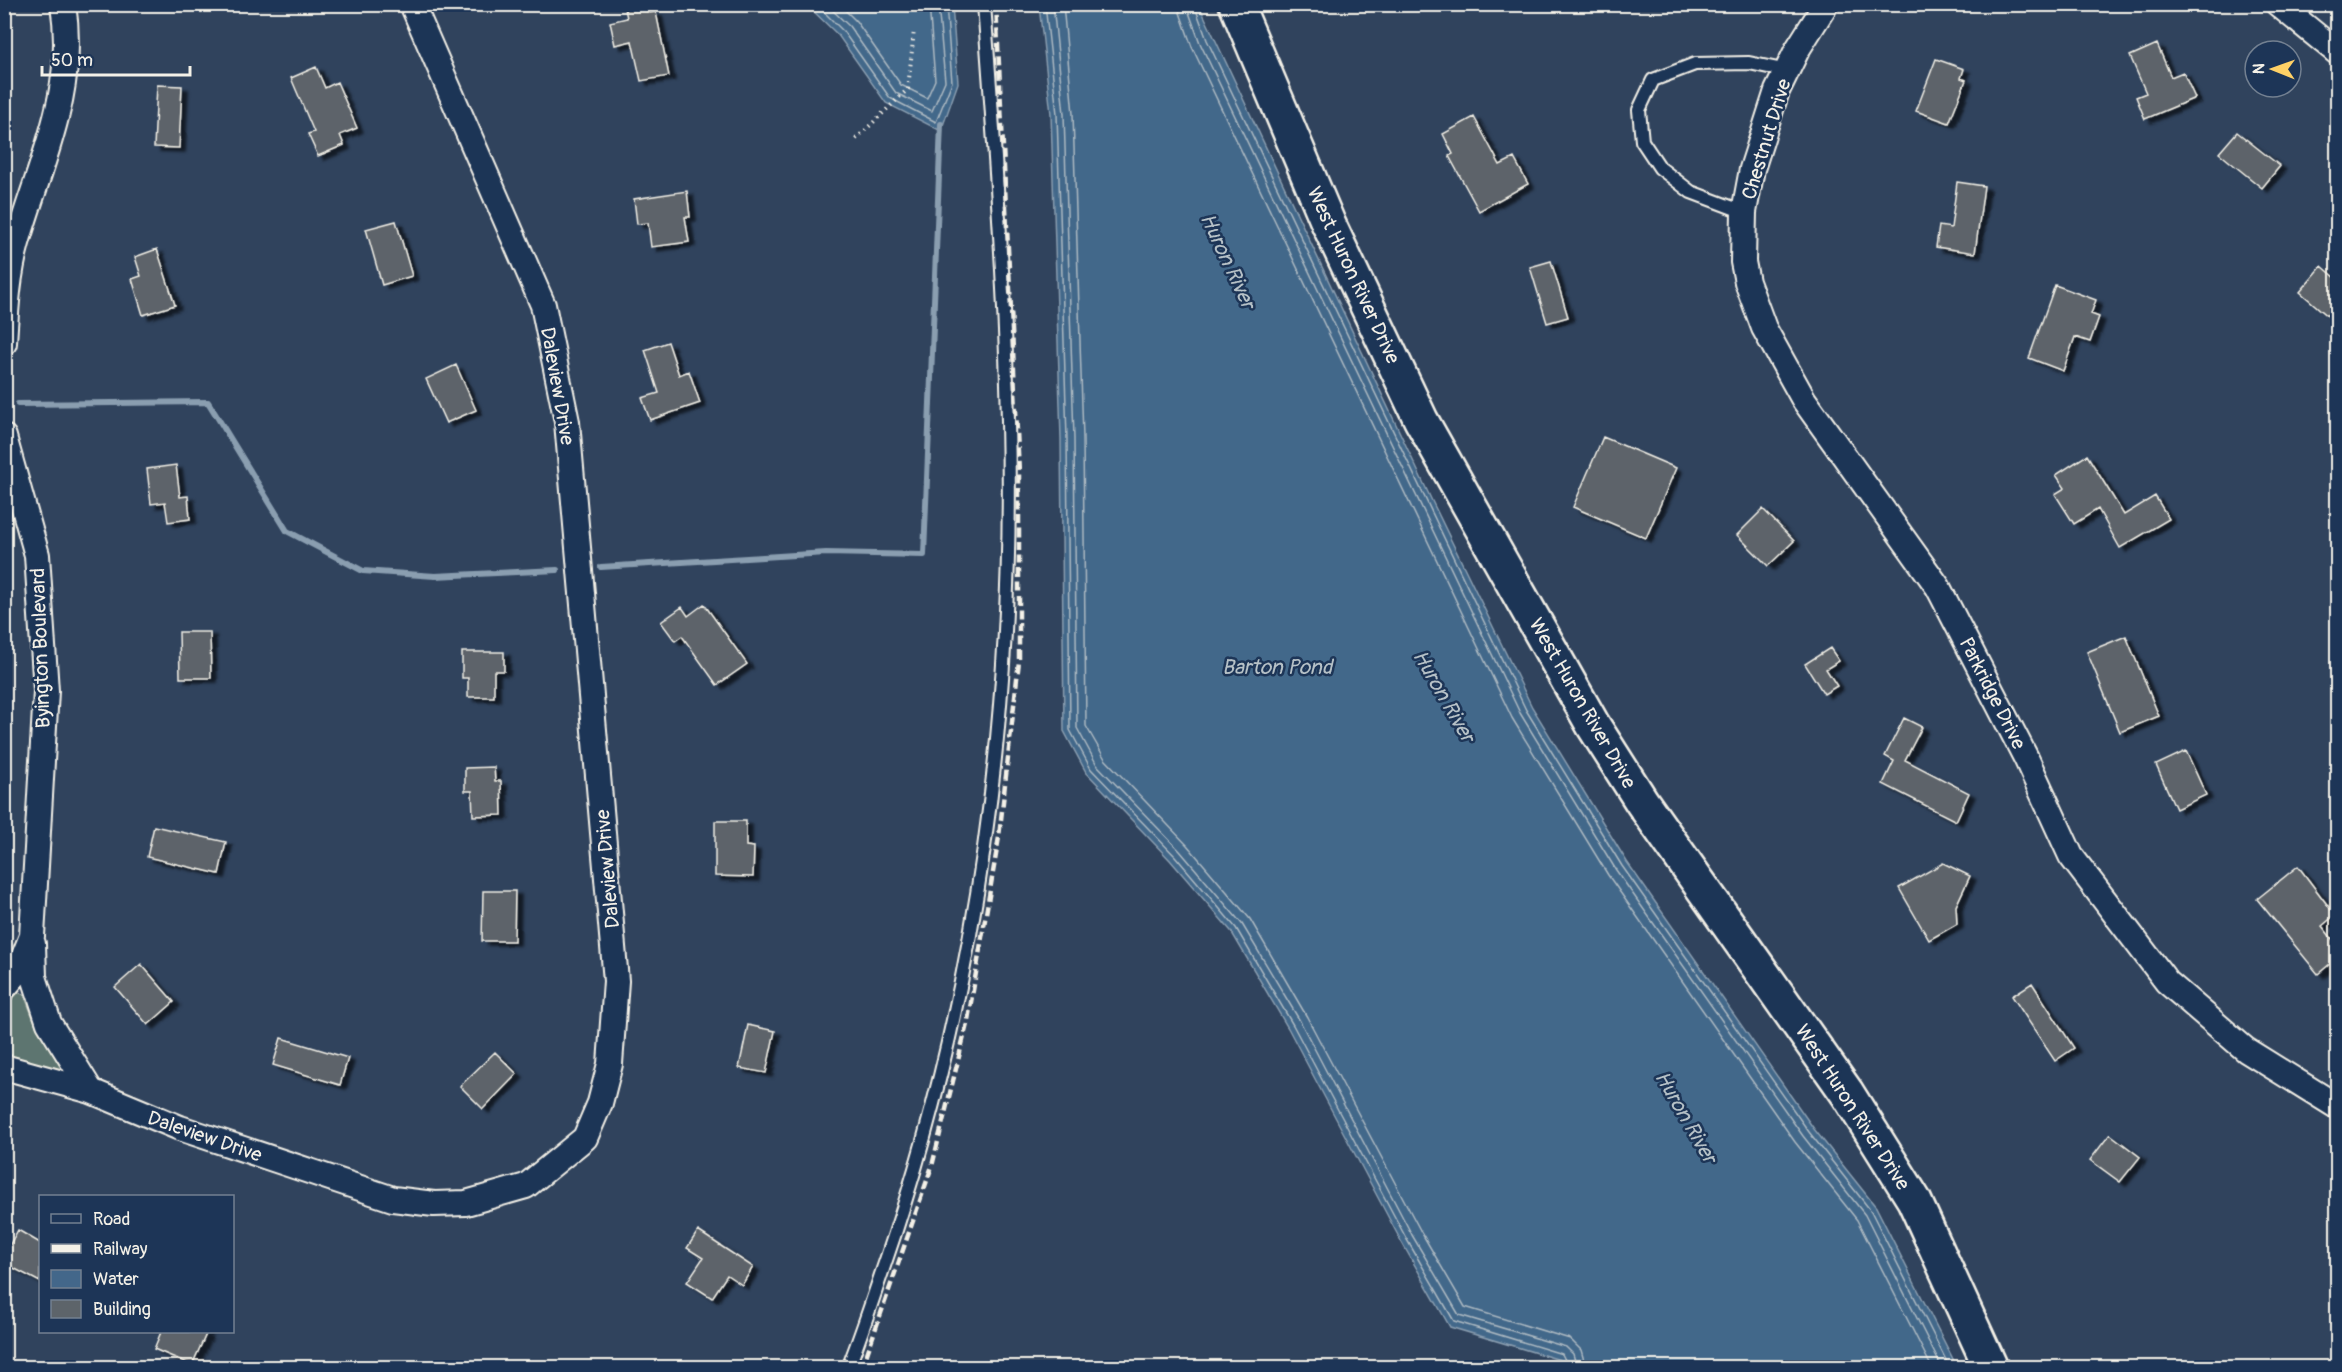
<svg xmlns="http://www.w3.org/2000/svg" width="2342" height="1372" viewBox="0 0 2342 1372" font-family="Pangolin,sans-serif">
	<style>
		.green { fill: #5d746f; stroke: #a8b2ac; stroke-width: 1.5 }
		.water { fill: #43678a; stroke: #8a9eb0; stroke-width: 1.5 }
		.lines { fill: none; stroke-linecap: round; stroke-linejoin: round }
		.shore { stroke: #adbac2; stroke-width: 1.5 }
		.stream { stroke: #8a9eb0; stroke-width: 6 }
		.building { fill: #5d646a; stroke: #f4f1e8; stroke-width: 1.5; filter: url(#shadow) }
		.lane-casing { stroke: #f4f1e8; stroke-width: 16 }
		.street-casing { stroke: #f4f1e8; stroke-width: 28 }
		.secondary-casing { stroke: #f4f1e8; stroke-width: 38 }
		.path { stroke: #f4f1e8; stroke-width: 4; stroke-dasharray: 1.5 4.5; stroke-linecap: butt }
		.lane { stroke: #1d3557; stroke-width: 12 }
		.street { stroke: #1d3557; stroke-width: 24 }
		.secondary { stroke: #1d3557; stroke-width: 33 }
		.rail { stroke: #f4f1e8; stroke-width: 4.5; stroke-dasharray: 9 4.5; stroke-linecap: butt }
		.labels { text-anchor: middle; stroke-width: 5; stroke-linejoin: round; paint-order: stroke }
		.street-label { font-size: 20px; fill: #f4f1e8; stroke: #1d3557 }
		.water-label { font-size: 21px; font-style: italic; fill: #b6c1c7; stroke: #1d3557 }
	</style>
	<defs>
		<filter id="shadow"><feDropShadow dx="6" dy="4" stdDeviation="1.5" flood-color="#0009"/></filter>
	</defs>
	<rect width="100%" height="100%" fill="#30435d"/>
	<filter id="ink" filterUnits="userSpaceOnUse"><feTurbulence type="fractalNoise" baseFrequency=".0167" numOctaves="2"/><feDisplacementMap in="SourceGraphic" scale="12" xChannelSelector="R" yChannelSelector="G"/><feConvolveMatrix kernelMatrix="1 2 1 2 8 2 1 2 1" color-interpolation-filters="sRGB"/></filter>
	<g filter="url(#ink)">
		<path class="green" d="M18 993 24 994 37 1028 62 1068V1075L5 1059V1005Z"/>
		<path class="water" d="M807 5H952L958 83 941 131 886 103 838 35Z
			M1039 5H1199L1432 501 1532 707 1627 862 1814 1129 1876 1207 1957 1367H1564L1560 1360 1450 1327 1401 1241 1288 1028 1231 931 1170 860 1086 772 1064 731 1061 439 1051 114Z"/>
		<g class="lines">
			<path class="shore" d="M816 4 843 31 890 98 936 122 952 82 946 4
				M826 4 849 26 896 93 932 111 945 81 938 4
				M839 4 856 21 901 85 927 98 935 80 929 4
				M1045 4 1057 114 1067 439 1070 730 1091 769 1175 856 1236 928 1293 1025 1406 1238 1454 1321 1562 1354 1569 1368
				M1053 4 1064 114 1074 439 1077 728 1097 765 1180 851 1242 924 1300 1021 1412 1235 1459 1315 1566 1347 1573 1354 1577 1368
				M1063 4 1073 114 1083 438 1086 726 1105 759 1187 845 1250 919 1307 1017 1420 1230 1465 1307 1570 1339 1581 1350 1586 1368
				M1177 4 1192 47 1512 718 1608 875 1795 1142 1857 1220 1932 1368
				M1186 4 1200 43 1520 713 1616 870 1803 1136 1865 1215 1942 1368
				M1194 4 1207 40 1526 710 1622 866 1809 1132 1871 1211 1950 1368"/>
			<path class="stream" d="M18 404 208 402 287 531 363 571 435 576 557 570
				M601 567 826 553 924 555 941 124"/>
		</g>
		<path class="building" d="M624 4H647L649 13 656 12 669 76 641 81 632 41 615 45 610 22 627 18Z
			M2157 44 2171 77 2183 72 2195 98 2145 119 2136 97 2146 93 2130 56Z
			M1936 59 1964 69 1961 78 1966 80 1949 123 1916 111Z
			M316 67 325 88 337 82 357 128 340 135 344 145 318 156 308 134 314 132 291 78Z
			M157 85 182 86 179 148 154 147Z
			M1474 117 1500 165 1514 158 1528 184 1479 211 1449 156 1453 154 1443 134Z
			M2237 132 2280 166 2262 188 2219 153Z
			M1957 182 1984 186 1975 253 1936 247 1939 226 1951 228Z
			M687 191 690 217H685L689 242 651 247 648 223 637 224 634 199Z
			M396 221 412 276 382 285 366 229Z
			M157 249 175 305 143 315 132 279 141 276 135 257Z
			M1551 261 1568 317 1547 323 1530 267Z
			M2322 266 2337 279V324L2300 292Z
			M2055 285 2096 300 2091 314 2099 317 2090 342 2075 337 2063 371 2029 358Z
			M668 342 679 375 689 371 700 403 650 420 642 398 659 393 645 350Z
			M456 365 476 410 446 423 426 379Z
			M1603 437 1676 468 1646 538 1573 507Z
			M2087 455 2124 515 2155 496 2169 519 2120 548 2098 509 2074 524 2055 494 2065 488 2056 475Z
			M176 465 180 497 188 496 190 519 168 522 165 502 151 504 147 469Z
			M1763 509 1794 541 1768 566 1737 535Z
			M704 604 747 664 717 685 682 636 675 641 661 622 682 607 688 616Z
			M179 632H210L211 678H180Z
			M2126 636 2159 716 2120 732 2087 652Z
			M1830 648 1839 661 1826 669 1837 686 1824 694 1805 664Z
			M462 652H504V671H494V697H468V678H462Z
			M1904 718 1922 727 1905 760 1969 793 1956 821 1883 784 1894 761 1885 756Z
			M2186 751 2206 795 2176 809 2156 765Z
			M494 767 495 781H501L502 815 473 816 472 791H465V768Z
			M715 821H746V846L754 847 753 877 715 876Z
			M154 826 226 842 219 874 147 857Z
			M1943 863 1970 876 1956 906 1957 924 1929 940 1899 888Z
			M2298 866 2335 915 2322 926 2337 945V958L2318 974 2257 899Z
			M483 891H515L514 941H482Z
			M141 964 174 1002 148 1025 115 987Z
			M2032 983 2074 1048 2055 1061 2012 996Z
			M748 1025 775 1031 766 1073 739 1068Z
			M281 1038 348 1058 340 1085 273 1065Z
			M495 1052 517 1074 483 1109 460 1086Z
			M2110 1134 2140 1157 2120 1182 2090 1160Z
			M18 1230 40 1243V1282L4 1263V1255Z
			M698 1231 753 1267 742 1285 727 1275 712 1298 687 1282 703 1258 687 1248Z
			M161 1332H207L192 1365 154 1349Z"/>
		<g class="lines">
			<defs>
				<path id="lane" d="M1744 212 1691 192 1660 168 1642 141 1639 110 1653 80 1695 64 1749 63 1787 71
					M848 1368C862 1333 873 1298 885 1263 978 993 1015 706 1008 421 1005 282 994 143 984 4"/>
				<path id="street" d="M1826 4 1797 50 1777 91 1752 169 1744 212 1743 262 1747 282 1764 328 1804 400 1938 587 2026 758 2071 856 2167 982 2246 1050 2338 1107
					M2278 4 2338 53
					M4 343C6 310 8 275 17 243 40 162 77 92 63 4
					M4 437 37 555 46 691 32 936 17 973 4 988
					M33 944 34 977 49 1023 91 1091
					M4 1067 91 1091 180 1128 393 1199 434 1204 466 1203 526 1186 585 1138 600 1103 610 1064 616 981 567 422 543 305 412 4"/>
				<path id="secondary" d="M1236 4 1329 225 1421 420 1593 725 1642 802 1847 1093 1914 1200 1991 1368"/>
			</defs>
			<use href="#lane" class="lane-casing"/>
			<use href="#street" class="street-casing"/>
			<use href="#secondary" class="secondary-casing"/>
			<path class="path" d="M856 139 908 89 914 30"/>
			<use href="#lane" class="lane"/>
			<use href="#street" class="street"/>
			<use href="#secondary" class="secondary"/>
			<path class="rail" d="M862 1368 932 1166 968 1020 999 837 1019 661V472L996 4"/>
		</g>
	</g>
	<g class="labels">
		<g class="street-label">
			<text transform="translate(1766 139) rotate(-73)" y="7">Chestnut Drive</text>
			<text transform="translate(1354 275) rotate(65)" y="7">West Huron River Drive</text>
			<text transform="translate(558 386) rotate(80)" y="7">Daleview Drive</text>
			<text transform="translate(40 648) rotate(-92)" y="7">Byington Boulevard</text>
			<text transform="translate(1993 693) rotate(63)" y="7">Parkridge Drive</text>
			<text transform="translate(1583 703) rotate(60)" y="7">West Huron River Drive</text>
			<text transform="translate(607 869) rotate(-95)" y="7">Daleview Drive</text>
			<text transform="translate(1853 1107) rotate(57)" y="7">West Huron River Drive</text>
			<text transform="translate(205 1136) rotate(19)" y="7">Daleview Drive</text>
		</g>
		<g class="water-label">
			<text transform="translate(1228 261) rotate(65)" y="7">Huron River</text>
			<text x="1277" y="674">Barton Pond</text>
			<text transform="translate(1444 696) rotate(60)" y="7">Huron River</text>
			<text transform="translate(1686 1117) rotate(60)" y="7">Huron River</text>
		</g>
	</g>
	<rect width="2342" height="1372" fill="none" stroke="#1d3557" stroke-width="24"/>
	<rect x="12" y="12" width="2318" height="1348" fill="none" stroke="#f4f1e8" stroke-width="2" filter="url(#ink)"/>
	<rect x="39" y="1195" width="195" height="138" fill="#1d3557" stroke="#738091" stroke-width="1.5"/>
	<rect x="51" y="1214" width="30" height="9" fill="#1d3557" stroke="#738091" stroke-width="1.5"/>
	<text x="93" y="1225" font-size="18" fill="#f4f1e8">Road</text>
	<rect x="51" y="1244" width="30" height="9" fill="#f4f1e8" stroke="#738091" stroke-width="1.5"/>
	<text x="93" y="1255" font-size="18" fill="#f4f1e8">Railway</text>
	<rect x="51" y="1270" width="30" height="18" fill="#43678a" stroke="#738091" stroke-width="1.5"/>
	<text x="93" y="1285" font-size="18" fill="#f4f1e8">Water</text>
	<rect x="51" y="1300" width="30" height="18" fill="#5d646a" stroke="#738091" stroke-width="1.5"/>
	<text x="93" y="1315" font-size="18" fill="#f4f1e8">Building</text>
	<g transform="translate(2273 69) rotate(271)"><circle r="28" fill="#1d3557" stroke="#738091" stroke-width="1.5"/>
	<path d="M0-4.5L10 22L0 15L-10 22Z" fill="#ffd166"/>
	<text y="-9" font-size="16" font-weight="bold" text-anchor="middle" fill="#f4f1e8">N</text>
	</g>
	<path d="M42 66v9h148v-9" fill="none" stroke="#f4f1e8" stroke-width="3"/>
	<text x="51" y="66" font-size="18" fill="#f4f1e8" stroke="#1d3557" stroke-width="4.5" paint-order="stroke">50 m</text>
</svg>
